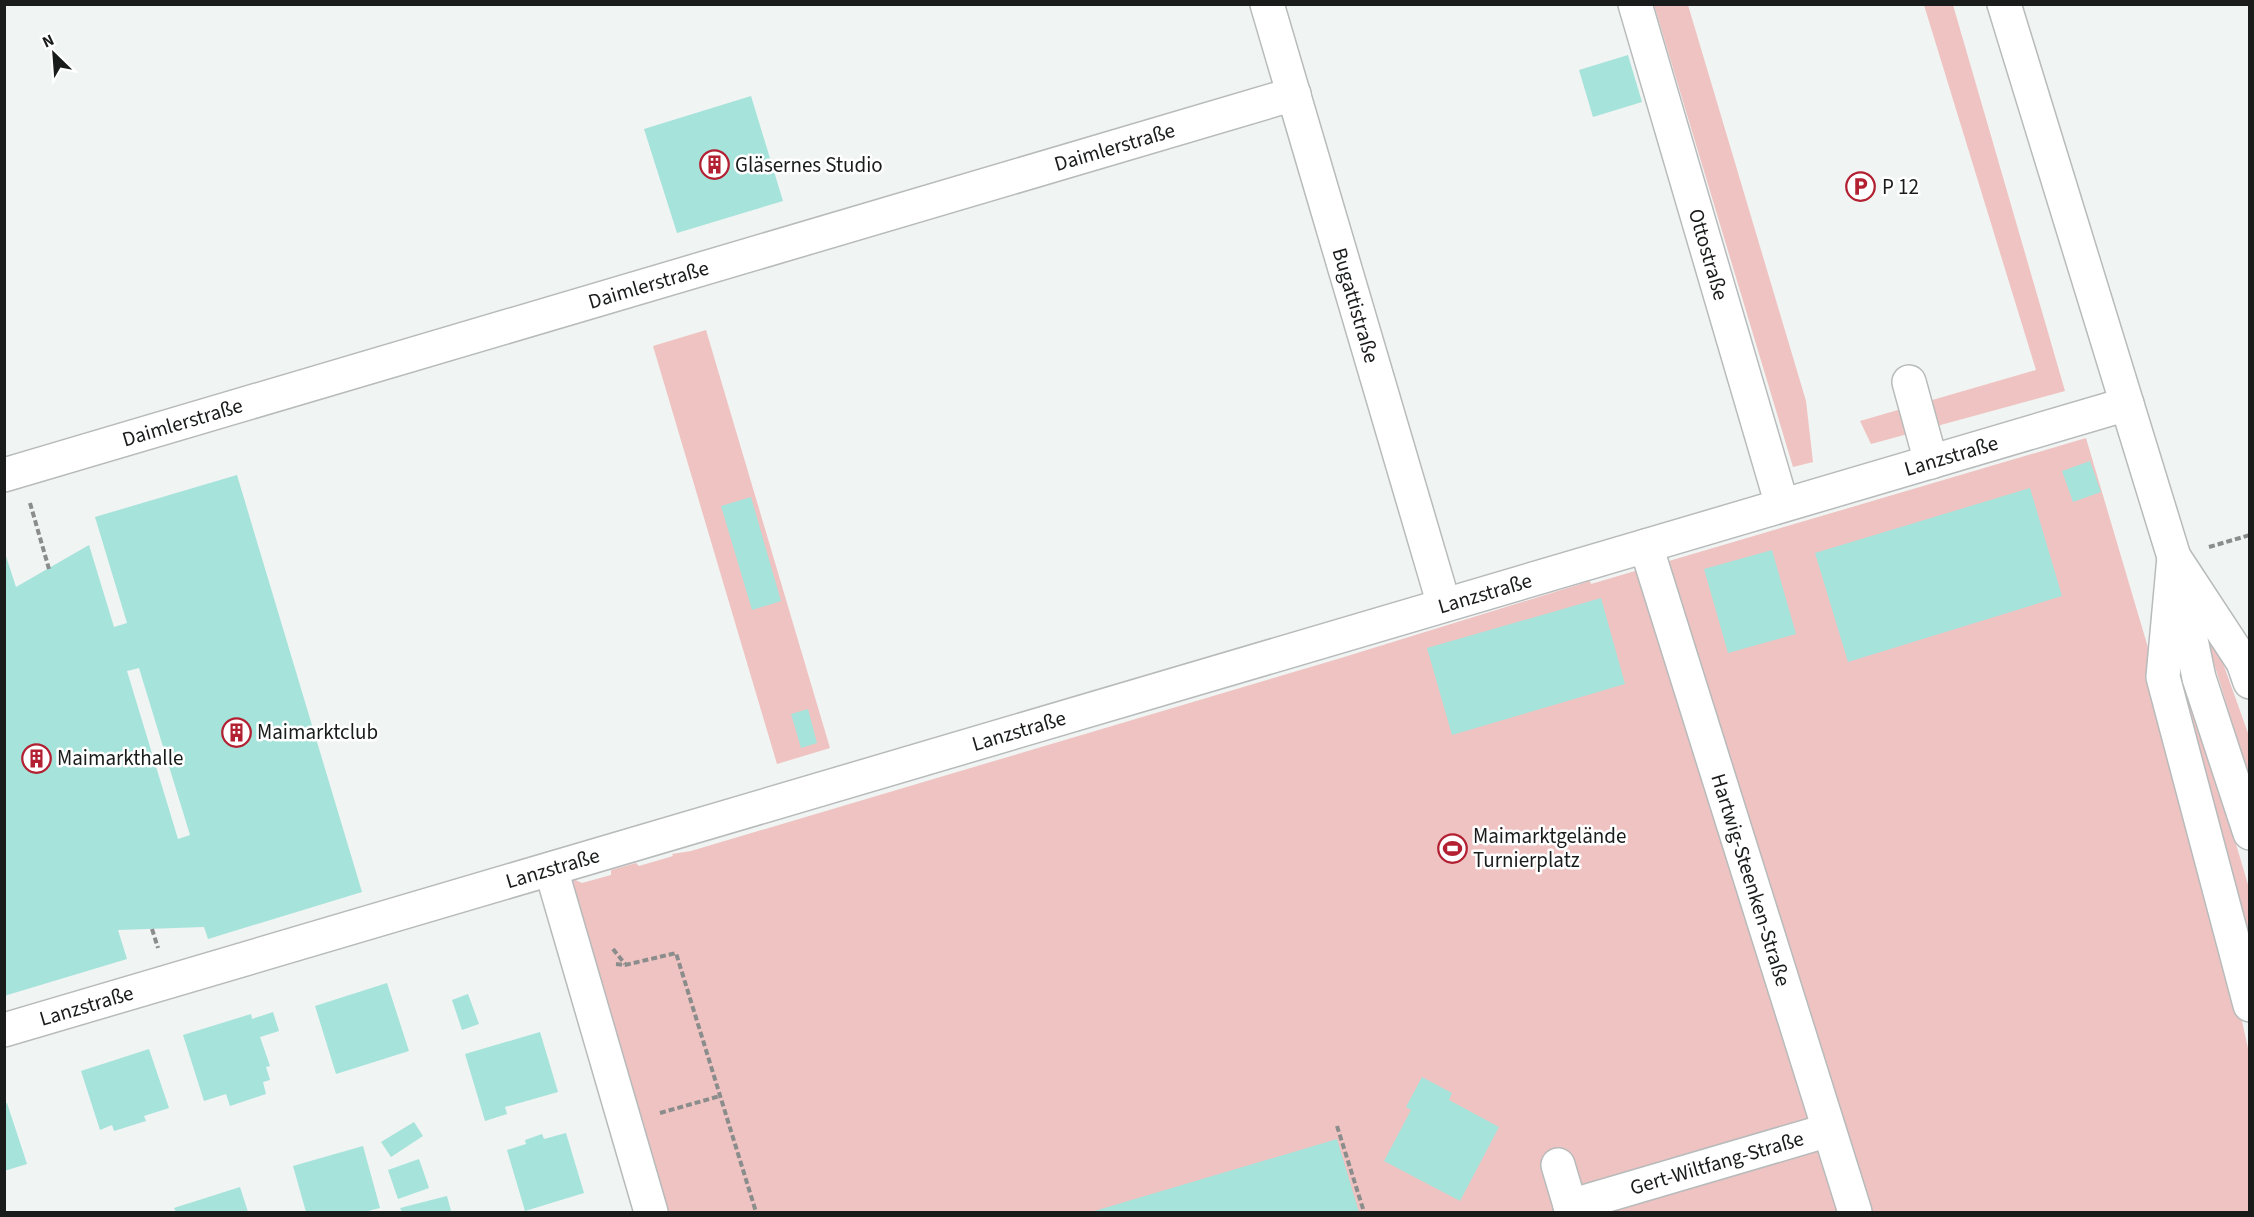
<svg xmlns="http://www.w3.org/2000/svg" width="2254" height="1217" viewBox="0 0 2254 1217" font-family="'Source Sans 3',sans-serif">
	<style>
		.green { fill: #efc3c1 }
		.building { fill: #a5e3db; fill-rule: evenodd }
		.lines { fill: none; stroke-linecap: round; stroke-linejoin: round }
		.minor-casing { stroke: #b8bbbb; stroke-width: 36 }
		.path { stroke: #8b8d8d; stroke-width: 4; stroke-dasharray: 6 3; stroke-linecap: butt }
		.minor { stroke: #fff; stroke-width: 33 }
		.labels { text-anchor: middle; stroke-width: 5; stroke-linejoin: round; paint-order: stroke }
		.street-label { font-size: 21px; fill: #1a1b1b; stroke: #fff }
		.poi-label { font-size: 21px; fill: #1a1b1b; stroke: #fff; text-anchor: start }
	</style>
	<rect width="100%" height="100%" fill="#f0f4f3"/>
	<path class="green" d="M1654 5H1688L1806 401 1813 462 1793 467Z
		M1924 5H1953L2065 391 1871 444 1860 421 2036 370Z
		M706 330 830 748 777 764 653 346Z
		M2086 438 2194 803 2249 1053V1212H641L571 878 582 883 611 875V870L636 863 639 866 673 856 672 854 691 851 1341 658 1590 581 1591 584Z
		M2196 605 2224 666 2249 736V777Z
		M2175 637 2249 888V973L2181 698Z"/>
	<path class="building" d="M1628 55 1642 102 1593 117 1579 70Z
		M751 96 783 201 677 233 644 129Z
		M2090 461 2101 492 2073 502 2062 471Z
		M237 475 362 892 208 939 204 927 118 930 127 959 4 996V550L16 587 89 545 114 627 127 623 95 517ZM139 668 190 835 178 839 127 671Z
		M2030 488 2062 596 1848 662 1815 553Z
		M751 497 781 601 752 610 721 506Z
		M1772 550 1796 634 1728 653 1704 569Z
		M1601 598 1625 684 1452 735 1427 648Z
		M808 709 817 743 801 748 791 714Z
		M387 983 409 1051 336 1074 315 1006Z
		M468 994 479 1024 462 1030 452 1000Z
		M273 1012 279 1031 260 1037 270 1066 266 1067 270 1080 263 1082 266 1094 230 1106 226 1094 204 1101 183 1035 251 1014 252 1019Z
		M540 1032 558 1092 505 1107 507 1114 485 1121 465 1054Z
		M149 1049 169 1108 144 1116 146 1121 114 1131 112 1125 100 1130 81 1071Z
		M1422 1077 1452 1093 1449 1100 1499 1127 1460 1201 1384 1161 1411 1110 1406 1107Z
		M7 1103 27 1164 4 1171V1104Z
		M414 1122 423 1136 391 1157 381 1142Z
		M566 1133 584 1193 525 1211 507 1150 526 1144 525 1140 542 1134 544 1139Z
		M1337 1139 1359 1212H1091Z
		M363 1146 380 1208 364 1212H306L293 1166Z
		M419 1159 429 1188 398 1199 388 1170Z
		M240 1187 248 1212H176L174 1208Z
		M447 1196 451 1211 444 1212H402L400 1208Z"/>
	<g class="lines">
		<defs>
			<g id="minor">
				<path id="s1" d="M1267 4 1444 605"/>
				<path id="s2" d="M1635 4 1782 505"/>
				<path d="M2004 4 2174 557 2243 662 2250 682"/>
				<path d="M1909 382 1931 462"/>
				<path id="s3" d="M4 475 1294 94"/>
				<path id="s4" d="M1646 546 1855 1212"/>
				<path d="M2174 557 2163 677 2250 1005"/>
				<path d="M2181 591 2199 678 2250 833"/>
				<path d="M551 869 651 1212"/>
				<path id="s5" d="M4 1030 2127 404"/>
				<path d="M1558 1165 1572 1212"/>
				<path id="s6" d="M1570 1206 1829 1130"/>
			</g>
		</defs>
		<use href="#minor" class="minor-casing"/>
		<path class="path" d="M30 503 49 569
			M2209 547 2250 535
			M152 929 158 948
			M613 949 625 964
			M616 964 625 965 676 953 756 1212
			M660 1113 720 1096
			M1337 1126 1364 1212"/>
		<use href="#minor" class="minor"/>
	</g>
	<defs>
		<symbol id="building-ring" viewBox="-11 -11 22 22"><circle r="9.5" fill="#fff" stroke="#b22031" stroke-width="1.5"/><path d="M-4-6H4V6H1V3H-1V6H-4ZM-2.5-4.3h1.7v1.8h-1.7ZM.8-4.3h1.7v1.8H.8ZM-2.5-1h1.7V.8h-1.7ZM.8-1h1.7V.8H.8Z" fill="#b22031"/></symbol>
		<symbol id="parking-ring" viewBox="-11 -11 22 22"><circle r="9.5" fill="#fff" stroke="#b22031" stroke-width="1.5"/><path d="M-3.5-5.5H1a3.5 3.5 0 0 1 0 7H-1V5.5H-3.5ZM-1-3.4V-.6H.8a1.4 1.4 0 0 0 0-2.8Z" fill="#b22031"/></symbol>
		<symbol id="stadium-ring" viewBox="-11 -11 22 22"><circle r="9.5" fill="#fff" stroke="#b22031" stroke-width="1.5"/><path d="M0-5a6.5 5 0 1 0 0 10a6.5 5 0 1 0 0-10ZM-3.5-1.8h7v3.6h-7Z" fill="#b22031"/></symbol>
	</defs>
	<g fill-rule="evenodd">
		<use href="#building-ring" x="698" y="148" width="33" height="33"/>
		<use href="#parking-ring" x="1844" y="170" width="33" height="33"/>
		<use href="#building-ring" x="220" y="716" width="33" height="33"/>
		<use href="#building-ring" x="20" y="742" width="33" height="33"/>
		<use href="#stadium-ring" x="1436" y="832" width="33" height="33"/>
	</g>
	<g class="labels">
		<g class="street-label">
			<text dy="7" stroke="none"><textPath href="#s3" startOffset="1158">Daimlerstraße</textPath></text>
			<text dy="7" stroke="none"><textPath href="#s2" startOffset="261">Ottostraße</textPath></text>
			<text dy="7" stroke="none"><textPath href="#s3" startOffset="672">Daimlerstraße</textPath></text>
			<text dy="7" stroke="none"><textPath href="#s1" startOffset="314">Bugattistraße</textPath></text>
			<text dy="7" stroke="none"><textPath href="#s3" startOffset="186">Daimlerstraße</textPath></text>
			<text dy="7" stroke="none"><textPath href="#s5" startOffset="2030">Lanzstraße</textPath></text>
			<text dy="7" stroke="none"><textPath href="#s5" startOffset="1544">Lanzstraße</textPath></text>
			<text dy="7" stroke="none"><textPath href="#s5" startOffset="1058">Lanzstraße</textPath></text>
			<text dy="7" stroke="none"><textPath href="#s5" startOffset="572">Lanzstraße</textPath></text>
			<text dy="7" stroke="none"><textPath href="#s4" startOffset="350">Hartwig-Steenken-Straße</textPath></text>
			<text dy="7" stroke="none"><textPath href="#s5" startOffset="86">Lanzstraße</textPath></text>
			<text dy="7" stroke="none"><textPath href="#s6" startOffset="153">Gert-Wiltfang-Straße</textPath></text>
		</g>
		<g class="poi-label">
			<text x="735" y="172">Gläsernes Studio</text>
			<text x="1882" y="194">P 12</text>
			<text x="257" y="739">Maimarktclub</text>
			<text x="57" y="765">Maimarkthalle</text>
			<text x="1473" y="843">Maimarktgelände<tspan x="1473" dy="24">Turnierplatz</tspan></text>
		</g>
	</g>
	<rect width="2254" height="1217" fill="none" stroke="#1a1b1b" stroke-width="12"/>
	<g transform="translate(54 54) rotate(335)" stroke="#ffffff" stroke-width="4.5" paint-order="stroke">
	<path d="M0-4.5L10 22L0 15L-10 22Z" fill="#1a1b1b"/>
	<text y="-9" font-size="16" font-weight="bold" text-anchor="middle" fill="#1a1b1b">N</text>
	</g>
</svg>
